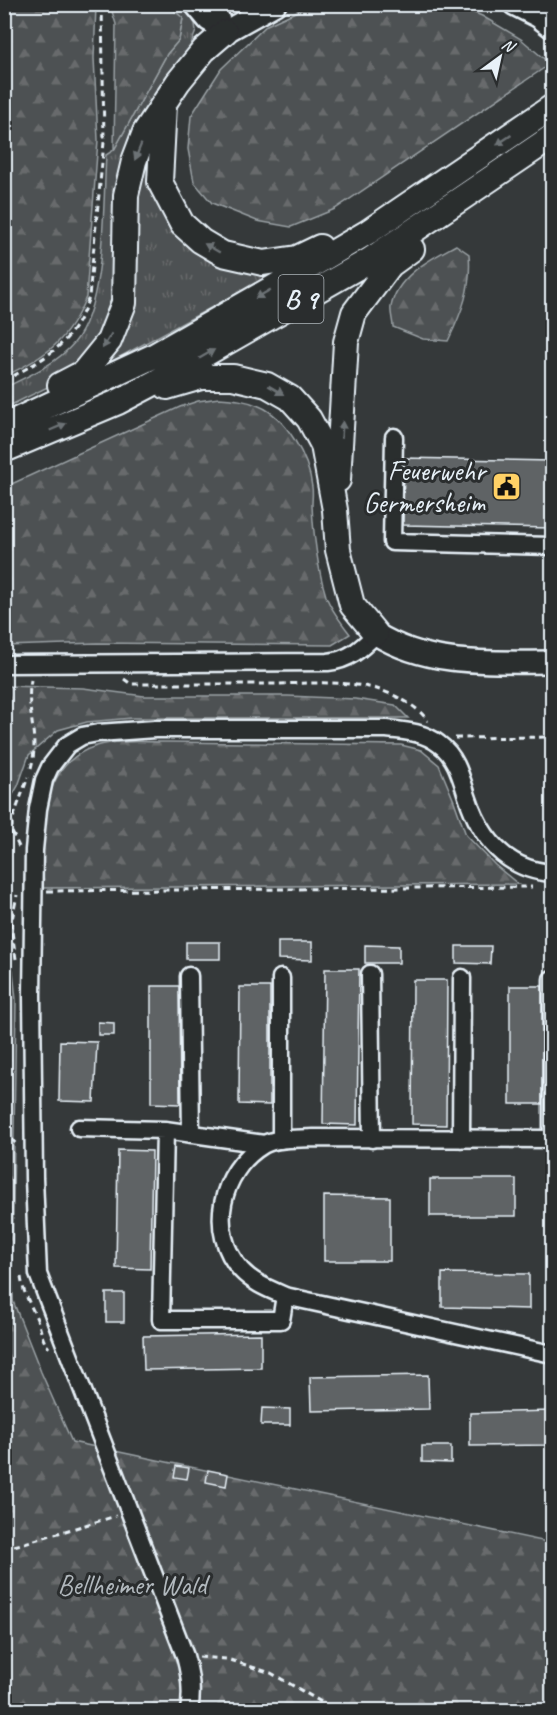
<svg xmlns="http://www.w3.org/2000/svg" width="557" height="1715" viewBox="0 0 557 1715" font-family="Caveat,sans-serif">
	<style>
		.grass { fill: url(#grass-tufts); stroke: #9aa1a5; stroke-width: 1.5 }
		.forest { fill: url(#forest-firs); stroke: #9aa1a5; stroke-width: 1.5 }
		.building { fill: #5f6365; stroke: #e8f1f8; stroke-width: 1.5 }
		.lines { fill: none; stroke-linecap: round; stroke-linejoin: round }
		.minor-casing { stroke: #e8f1f8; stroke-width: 21 }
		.major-casing { stroke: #e8f1f8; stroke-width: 26 }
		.highway-casing { stroke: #e8f1f8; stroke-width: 28 }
		.path { stroke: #e8f1f8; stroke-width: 3; stroke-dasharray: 6 4.5; stroke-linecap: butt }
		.minor { stroke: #2a2d2e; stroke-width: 16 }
		.major { stroke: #2a2d2e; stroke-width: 21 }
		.highway { stroke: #2a2d2e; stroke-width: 24 }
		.oneway { fill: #6c7275 }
		.labels { text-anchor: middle; stroke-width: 6; stroke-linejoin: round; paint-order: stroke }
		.shield { fill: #2a2d2e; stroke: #afb6bb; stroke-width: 1.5 }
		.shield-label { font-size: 27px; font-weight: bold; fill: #e8f1f8 }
		.poi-label { font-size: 28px; fill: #e8f1f8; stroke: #2a2d2e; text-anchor: end }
		.park-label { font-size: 28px; fill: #b2b9be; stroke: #2a2d2e }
	</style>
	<defs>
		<pattern id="grass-tufts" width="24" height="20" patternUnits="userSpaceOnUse" patternTransform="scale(1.5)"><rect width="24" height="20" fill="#4d5152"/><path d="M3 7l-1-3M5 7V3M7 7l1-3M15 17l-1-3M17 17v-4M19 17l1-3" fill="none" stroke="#676a6c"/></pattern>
		<pattern id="forest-firs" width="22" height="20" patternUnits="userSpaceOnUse" patternTransform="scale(1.5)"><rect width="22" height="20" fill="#4d5152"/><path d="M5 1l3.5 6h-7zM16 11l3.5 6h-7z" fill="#676a6c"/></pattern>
	</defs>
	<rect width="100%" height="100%" fill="#35393a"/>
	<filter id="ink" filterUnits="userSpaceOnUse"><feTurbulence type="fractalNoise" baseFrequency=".0167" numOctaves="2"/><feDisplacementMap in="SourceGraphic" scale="12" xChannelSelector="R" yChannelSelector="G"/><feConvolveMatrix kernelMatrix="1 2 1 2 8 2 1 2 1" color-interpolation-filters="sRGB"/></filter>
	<g filter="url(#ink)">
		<path class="grass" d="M167 5H179L189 13 195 24 196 31 188 52 152 99 114 315 64 379 5 408 4 388C29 376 56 364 74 343 106 305 103 205 106 155L114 150 167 54 179 40 183 18Z
			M149 154V167L169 217 279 271 103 366 136 172Z"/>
		<path class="forest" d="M4 5H96L94 58 98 140 86 297C68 341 47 356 5 376Z
			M110 5H167L183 18 179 40 167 54 114 150 116 24Z
			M319 5H456L482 16 521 39 550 64 335 209 291 227 257 221 212 203 194 182 188 149 191 116 221 69 267 25 302 9Z
			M456 245 469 254C472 288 462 312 448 341L423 339 393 327C393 321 390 313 391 307 397 275 431 259 456 245Z
			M219 398C233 399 246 400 259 406 286 417 309 458 312 487 313 493 312 499 312 505 313 531 318 571 326 596 331 610 341 622 350 634L332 645 97 643 5 646V487L180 407 198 401Z
			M5 686 83 688 144 696H288L355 699 395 705 408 718H132L87 722 58 730 29 755 18 786 5 808Z
			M169 742 401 745 421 750 439 765 454 801 466 835 495 865 518 884 41 888C43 831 36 754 110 743 129 740 150 742 169 742Z
			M4 942 13 971 16 1000 12 1266 13 1301 41 1372 72 1442 552 1543V1710H269L255 1702 241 1710H5Z"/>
		<path class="building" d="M404 458 552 461V528L403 525Z
			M186 942H220V959H186Z
			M278 942H312V960L278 959Z
			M365 945 399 946V963H365Z
			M456 946H491L490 964 456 963Z
			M325 969H359L357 1125 323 1124Z
			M413 980H447L446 1125 412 1124Z
			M151 986H179L180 1104 151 1103Z
			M510 986H542V1104H510Z
			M240 987H270V1105L239 1104Z
			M98 1022 114 1023V1035H98Z
			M60 1041 97 1042 94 1102 59 1101Z
			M118 1150 152 1151 150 1269 116 1268Z
			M430 1179H516V1216H430Z
			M324 1196 390 1197V1261H324Z
			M442 1273 529 1274V1309L442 1307Z
			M106 1293H124V1322H106Z
			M261 1334V1368L144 1370 143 1336Z
			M428 1375 429 1409 311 1411 310 1377Z
			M262 1408 290 1409V1425H261Z
			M552 1411V1445L470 1446V1413Z
			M422 1446H451V1463L422 1462Z
			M176 1466 189 1468 187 1479 174 1477Z
			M208 1470 228 1474 226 1486 206 1482Z"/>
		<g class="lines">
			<defs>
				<path id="minor" d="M192 4 207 22 225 32
					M213 4 219 13 225 32
					M394 437 392 542 552 546
					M4 664 328 662C349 660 361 649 376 634
					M370 974 372 1139
					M189 976 191 1134
					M281 978V1140
					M552 979V1139
					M79 1128 165 1130 264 1144
					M165 1130 161 1320H281L285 1296
					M461 1139 462 978
					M552 1139 313 1138C298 1139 276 1137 263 1145 220 1171 207 1232 241 1270 253 1283 269 1289 285 1296L552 1354
					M189 1710C193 1691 190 1674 185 1656L38 1274 34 1178 32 995 34 850 38 809 44 780 50 767 67 745 82 736 98 733 155 729H387C406 731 424 732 439 744 456 756 461 777 467 796 480 837 506 870 552 873"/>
				<path id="major" d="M514 4 538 16 552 27
					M225 32 275 4
					M376 634C429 667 492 662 552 662"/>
				<path id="highway" d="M164 104 160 182 182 224 201 241 223 254 263 263 297 258 320 247
					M60 385 83 373 109 341 124 303 126 195 134 161 145 132 178 82 204 50 225 32
					M167 387 201 377H233L267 385 290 398 309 419 323 445 335 510 338 550 352 605 376 634
					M4 426 154 356 273 288 368 232 552 107
					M4 450 118 402 158 381 370 260 552 137
					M338 480 346 342 354 313 390 265 412 249"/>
			</defs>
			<use href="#minor" class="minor-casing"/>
			<use href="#major" class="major-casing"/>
			<use href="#highway" class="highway-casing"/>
			<path class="path" d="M4 381C47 357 72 346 89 297L104 142 102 4
				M124 679 131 684C180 684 229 684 278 684 312 683 351 680 383 691 401 698 417 706 428 721
				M455 738 552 737
				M31 768C40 735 25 711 31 680
				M19 847 12 832V821L28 777
				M47 891 532 887
				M16 959 11 925 17 895
				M4 1131 17 1145
				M21 1277C23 1294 32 1306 38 1322 42 1332 41 1339 49 1348
				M4 1549 116 1516
				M199 1657 227 1659 271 1673 335 1710"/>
			<use href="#minor" class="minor"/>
			<use href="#major" class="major"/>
			<use href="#highway" class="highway"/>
		</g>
		<defs><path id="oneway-solid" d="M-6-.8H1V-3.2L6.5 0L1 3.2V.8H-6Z" transform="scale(1.5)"/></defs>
		<g class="oneway">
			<use href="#oneway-solid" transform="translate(504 140) rotate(146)"/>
			<use href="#oneway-solid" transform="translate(138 152) rotate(112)"/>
			<use href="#oneway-solid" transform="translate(212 248) rotate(-150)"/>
			<use href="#oneway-solid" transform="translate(263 294) rotate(150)"/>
			<use href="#oneway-solid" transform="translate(107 341) rotate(121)"/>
			<use href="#oneway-solid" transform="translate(207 354) rotate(-30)"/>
			<use href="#oneway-solid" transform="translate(276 390) rotate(30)"/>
			<use href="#oneway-solid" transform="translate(58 427) rotate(-23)"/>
			<use href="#oneway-solid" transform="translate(342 430) rotate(-87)"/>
		</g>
	</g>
	<defs>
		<symbol id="civic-square" viewBox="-11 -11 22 22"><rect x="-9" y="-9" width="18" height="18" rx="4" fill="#ffd166" stroke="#2a2d2e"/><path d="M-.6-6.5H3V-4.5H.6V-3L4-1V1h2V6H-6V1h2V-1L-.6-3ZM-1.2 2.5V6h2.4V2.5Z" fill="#111"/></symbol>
	</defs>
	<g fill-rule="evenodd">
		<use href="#civic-square" x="490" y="470" width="33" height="33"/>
	</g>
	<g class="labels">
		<rect class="shield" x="278.5" y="275" width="45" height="48" rx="4.5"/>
		<g class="shield-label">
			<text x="301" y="308">B 9</text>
		</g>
		<g class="poi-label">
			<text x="485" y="480">Feuerwehr<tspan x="485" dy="32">Germersheim</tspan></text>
		</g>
		<g class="park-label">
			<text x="132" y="1594">Bellheimer Wald</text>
		</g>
	</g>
	<rect width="557" height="1715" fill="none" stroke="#2a2d2e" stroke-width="24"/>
	<rect x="12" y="12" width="533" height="1691" fill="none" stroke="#e8f1f8" stroke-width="2" filter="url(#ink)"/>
	<g transform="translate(500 57) rotate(33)" stroke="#2a2d2e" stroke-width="4.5" paint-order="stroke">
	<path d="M0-4.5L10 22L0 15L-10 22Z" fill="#e8f1f8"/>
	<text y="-9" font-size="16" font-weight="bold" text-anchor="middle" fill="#e8f1f8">N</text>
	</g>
</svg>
